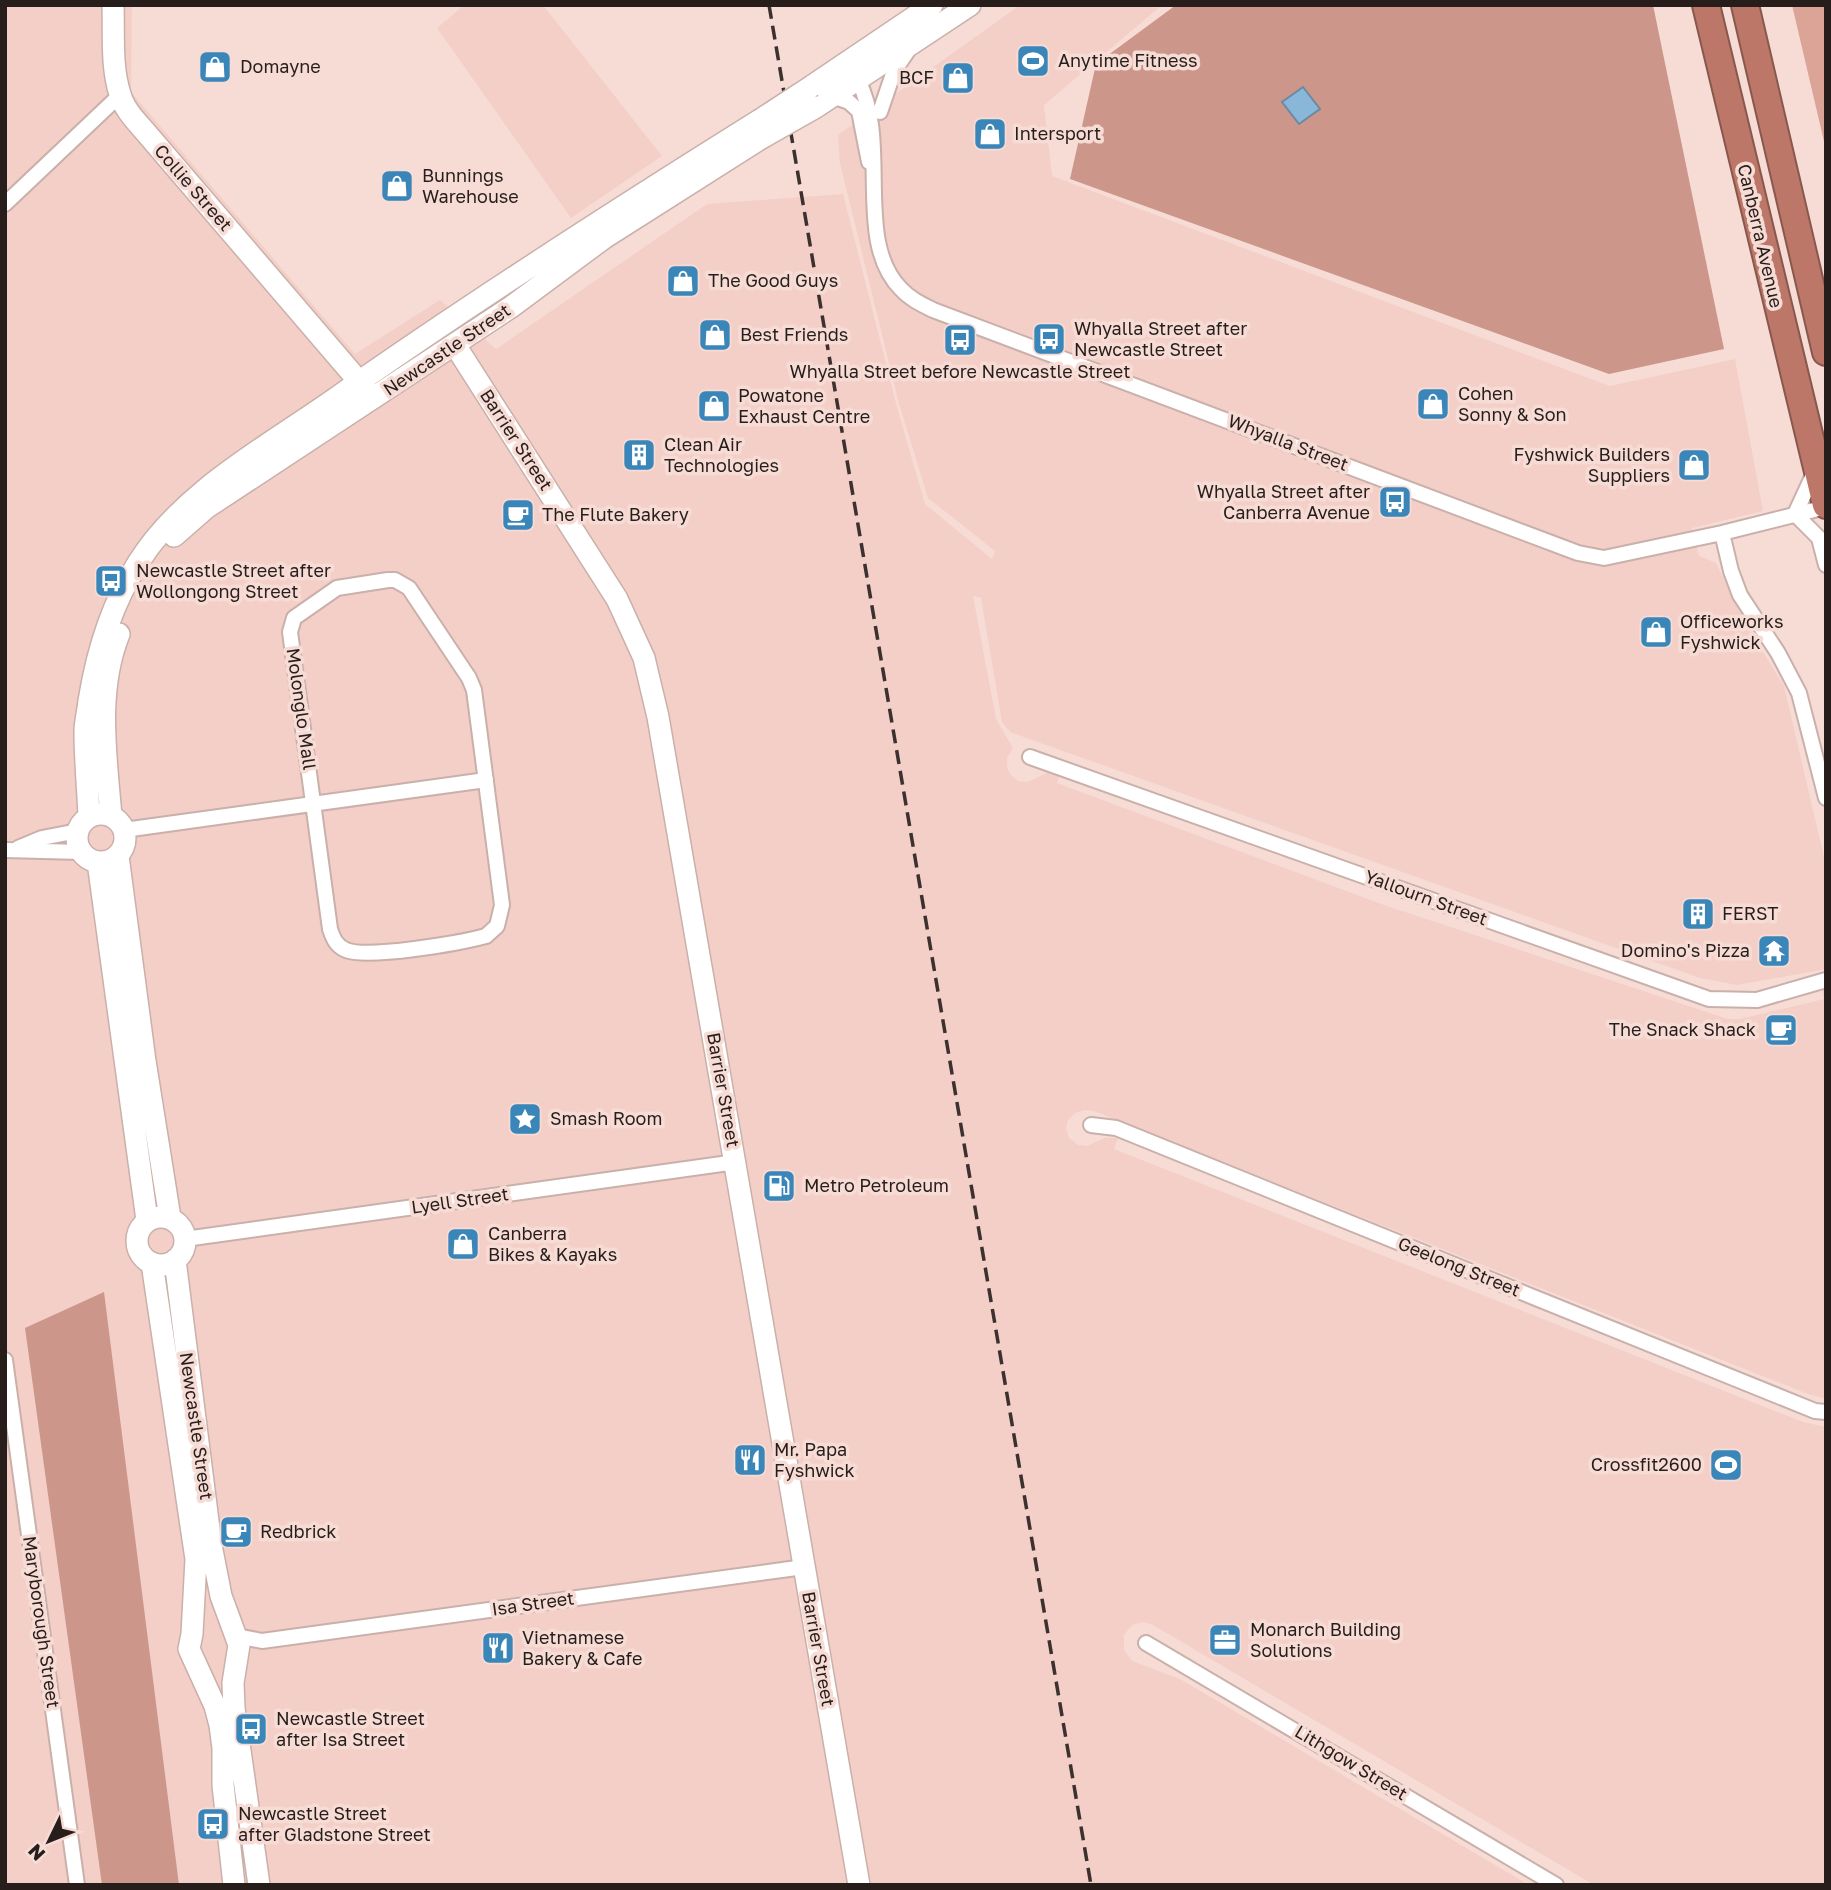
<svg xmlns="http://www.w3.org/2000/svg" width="1831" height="1890" viewBox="0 0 1831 1890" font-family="'Golos Text',sans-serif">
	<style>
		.built { fill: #f3cfc7 }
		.green { fill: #dca497 }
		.forest { fill: #cd968a }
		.water { fill: #89b7d9; stroke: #6c89a0; stroke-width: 2 }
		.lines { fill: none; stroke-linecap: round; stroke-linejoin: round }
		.street-casing { stroke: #cab0aa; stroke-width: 18 }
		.secondary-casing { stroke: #cab0aa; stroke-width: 24 }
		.highway-casing { stroke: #88584e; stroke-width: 30 }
		.street { stroke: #fff; stroke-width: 14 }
		.secondary { stroke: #fff; stroke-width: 21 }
		.highway { stroke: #bc7769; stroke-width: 26 }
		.rail { stroke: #3c312e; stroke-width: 3.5; stroke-dasharray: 14 7; stroke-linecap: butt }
		.secondary-bridge-casing { stroke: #cab0aa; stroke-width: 24; stroke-linecap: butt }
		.secondary-bridge { stroke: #fff; stroke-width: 21 }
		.labels { text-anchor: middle; stroke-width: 7; stroke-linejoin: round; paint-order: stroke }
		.poi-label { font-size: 18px; fill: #271e1b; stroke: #f7dcd6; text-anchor: start }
		.street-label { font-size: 18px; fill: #271e1b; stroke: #f7dcd6 }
	</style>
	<rect width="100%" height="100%" fill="#f7dcd6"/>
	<path class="built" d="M5 5H132L131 92 355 354 440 300 496 349 707 204 843 194 897 407 925 504 992 559 995 551 928 498 899 404 840 163 838 135 1020 5H1162L1044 105 1052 176 1610 386 1735 359 1763 511 1692 528 1699 556 1716 563 1749 629 1784 686 1826 866V969L1737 985 1700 978 1010 732 1002 722 981 598 973 596 996 719 1013 748 1007 758V768L1011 775 1018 781 1028 782 1047 773 1060 774 1057 783 1384 905 1728 1019H1740L1824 999 1822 990 1826 989V1399L1808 1394 1094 1111 1085 1110 1075 1113 1068 1120 1066 1128 1069 1138 1078 1145 1087 1146 1105 1138H1115L1118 1139 1114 1149 1803 1422 1826 1427V1885H1594L1153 1625 1143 1622 1132 1625 1124 1635V1650L1132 1661 1180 1679 1529 1885H5Z
		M464 5H543L662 156 571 218 437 28Z"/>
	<path class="green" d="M1792 5H1826V150Z"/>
	<path class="forest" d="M1176 5H1653L1724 349 1609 374 1070 179 1096 64Z
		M104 1292 179 1885H102L25 1328Z"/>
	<path class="water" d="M1303 87 1320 109 1299 124 1282 102Z"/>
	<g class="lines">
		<defs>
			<path id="street" d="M858 80C891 143 853 241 901 289 910 299 921 304 933 310L1578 553 1604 558 1722 533 1826 507
				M832 96 849 102 859 111 869 162
				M880 112 894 71 907 52
				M5 204 120 95
				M1795 514 1819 538 1826 565
				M1795 514 1815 471
				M1722 533 1731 571 1740 595 1778 653 1799 693 1826 798
				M388 580H395L409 588 469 678 474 690 502 905 497 926 486 936C460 943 368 959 346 950 336 946 333 938 330 929L290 632 294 618 337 588Z
				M1030 757 1709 999 1757 1000 1826 980
				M124 830 486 780
				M18 848 42 838 78 831
				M5 850 81 852
				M1091 1125 1116 1128 1815 1411 1826 1412
				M185 1239 736 1162
				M5 1360 77 1885
				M237 1636 262 1641 804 1567
				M1146 1643 1556 1885"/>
			<path id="secondary" d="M113 5C114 34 111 67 120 94 124 110 138 123 148 135L368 392
				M812 86 932 5
				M816 107 970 5
				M455 345 617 599 644 658 658 717 859 1885
				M174 536 206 508 511 307 604 238 763 137
				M77 838a24 24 0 1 1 48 0a24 24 0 1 1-48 0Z
				M111 816C106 756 96 691 119 634
				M89 817C88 789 85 761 85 732 85 722 88 711 89 701 97 652 111 605 138 563 183 491 268 446 336 398 475 300 616 210 760 120
				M118 856 145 1061 170 1218
				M98 862 147 1220
				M137 1241a24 24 0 1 1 48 0a24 24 0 1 1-48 0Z
				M175 1260 211 1545 221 1596 239 1645 233 1683 234 1708 259 1885
				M152 1263 196 1559 192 1634 189 1649 215 1706 220 1725 223 1748V1785L234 1885"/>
			<path id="highway" d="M1706 5 1826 505
				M1745 5 1826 352"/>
		</defs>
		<use href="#street" class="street-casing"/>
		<use href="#secondary" class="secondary-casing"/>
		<use href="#highway" class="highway-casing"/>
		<use href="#street" class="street"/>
		<use href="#secondary" class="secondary"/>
		<use href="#highway" class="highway"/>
		<path class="rail" d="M769 5 1091 1885"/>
		<defs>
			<path id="secondary-bridge" d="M760 120 812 86
				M763 137 816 107"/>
		</defs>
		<use href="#secondary-bridge" class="secondary-bridge-casing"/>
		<use href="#secondary-bridge" class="secondary-bridge"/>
	</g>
	<defs>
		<symbol id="stadium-square" viewBox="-11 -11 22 22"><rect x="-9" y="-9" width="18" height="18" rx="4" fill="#3a86b9" stroke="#f7dcd6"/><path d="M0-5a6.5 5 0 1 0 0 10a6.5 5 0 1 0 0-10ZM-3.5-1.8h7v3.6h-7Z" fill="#fff"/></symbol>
		<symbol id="shop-square" viewBox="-11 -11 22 22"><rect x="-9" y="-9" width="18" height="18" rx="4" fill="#3a86b9" stroke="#f7dcd6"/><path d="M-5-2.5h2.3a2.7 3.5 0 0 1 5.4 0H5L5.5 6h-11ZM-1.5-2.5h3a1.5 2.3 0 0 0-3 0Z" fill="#fff"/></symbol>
		<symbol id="bus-square" viewBox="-11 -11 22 22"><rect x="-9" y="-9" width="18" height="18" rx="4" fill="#3a86b9" stroke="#f7dcd6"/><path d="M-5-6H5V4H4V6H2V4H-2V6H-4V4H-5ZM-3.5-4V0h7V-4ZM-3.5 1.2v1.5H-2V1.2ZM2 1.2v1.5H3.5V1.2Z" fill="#fff"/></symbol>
		<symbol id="building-square" viewBox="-11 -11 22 22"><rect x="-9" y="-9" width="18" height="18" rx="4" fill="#3a86b9" stroke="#f7dcd6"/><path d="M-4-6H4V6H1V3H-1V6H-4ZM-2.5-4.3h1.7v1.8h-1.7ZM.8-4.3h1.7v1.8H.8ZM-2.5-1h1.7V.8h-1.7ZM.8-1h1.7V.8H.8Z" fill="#fff"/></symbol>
		<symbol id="cafe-square" viewBox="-11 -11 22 22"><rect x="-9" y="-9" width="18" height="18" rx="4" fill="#3a86b9" stroke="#f7dcd6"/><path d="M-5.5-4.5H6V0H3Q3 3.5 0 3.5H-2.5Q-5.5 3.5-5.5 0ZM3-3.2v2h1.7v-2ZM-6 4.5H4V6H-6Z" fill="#fff"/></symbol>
		<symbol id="temple-square" viewBox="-11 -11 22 22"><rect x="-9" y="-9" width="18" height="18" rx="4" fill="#3a86b9" stroke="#f7dcd6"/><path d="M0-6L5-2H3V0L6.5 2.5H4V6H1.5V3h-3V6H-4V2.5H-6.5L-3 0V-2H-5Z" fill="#fff"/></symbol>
		<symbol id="sight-square" viewBox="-11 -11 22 22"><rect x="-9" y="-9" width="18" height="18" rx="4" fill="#3a86b9" stroke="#f7dcd6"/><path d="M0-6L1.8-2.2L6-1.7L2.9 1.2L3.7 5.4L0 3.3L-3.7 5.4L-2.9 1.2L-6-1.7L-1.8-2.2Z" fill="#fff"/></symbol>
		<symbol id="fuel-square" viewBox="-11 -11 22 22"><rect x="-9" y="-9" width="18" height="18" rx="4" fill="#3a86b9" stroke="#f7dcd6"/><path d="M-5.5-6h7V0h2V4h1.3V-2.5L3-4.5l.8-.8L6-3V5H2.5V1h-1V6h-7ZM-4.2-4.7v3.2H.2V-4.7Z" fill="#fff"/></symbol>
		<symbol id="restaurant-square" viewBox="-11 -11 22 22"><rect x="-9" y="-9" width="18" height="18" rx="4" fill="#3a86b9" stroke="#f7dcd6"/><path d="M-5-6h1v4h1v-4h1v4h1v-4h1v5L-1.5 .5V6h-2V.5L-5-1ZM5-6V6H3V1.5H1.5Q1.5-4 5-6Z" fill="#fff"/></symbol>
		<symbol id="office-square" viewBox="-11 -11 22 22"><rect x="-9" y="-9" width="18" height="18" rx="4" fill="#3a86b9" stroke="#f7dcd6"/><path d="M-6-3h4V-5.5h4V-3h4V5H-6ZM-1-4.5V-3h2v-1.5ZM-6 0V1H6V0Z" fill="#fff"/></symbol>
	</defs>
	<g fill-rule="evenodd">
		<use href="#stadium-square" x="1014" y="42" width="38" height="38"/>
		<use href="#shop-square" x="196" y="48" width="38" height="38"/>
		<use href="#shop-square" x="939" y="59" width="38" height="38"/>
		<use href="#shop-square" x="971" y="115" width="38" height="38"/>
		<use href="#shop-square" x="378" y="167" width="38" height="38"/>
		<use href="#shop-square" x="664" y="262" width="38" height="38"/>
		<use href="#shop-square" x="696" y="316" width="38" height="38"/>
		<use href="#bus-square" x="1030" y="320" width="38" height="38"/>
		<use href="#bus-square" x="941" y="321" width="38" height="38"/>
		<use href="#shop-square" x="1414" y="385" width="38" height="38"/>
		<use href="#shop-square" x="695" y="387" width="38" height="38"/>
		<use href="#building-square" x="620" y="436" width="38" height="38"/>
		<use href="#shop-square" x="1675" y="446" width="38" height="38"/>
		<use href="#bus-square" x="1376" y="483" width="38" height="38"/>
		<use href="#cafe-square" x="499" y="496" width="38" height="38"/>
		<use href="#bus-square" x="92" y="562" width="38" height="38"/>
		<use href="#shop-square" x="1637" y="613" width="38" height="38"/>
		<use href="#building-square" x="1679" y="895" width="38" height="38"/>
		<use href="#temple-square" x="1755" y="932" width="38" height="38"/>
		<use href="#cafe-square" x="1762" y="1011" width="38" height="38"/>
		<use href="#sight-square" x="506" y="1100" width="38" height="38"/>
		<use href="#fuel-square" x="760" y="1167" width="38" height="38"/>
		<use href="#shop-square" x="444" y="1225" width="38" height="38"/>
		<use href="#restaurant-square" x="731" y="1441" width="38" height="38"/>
		<use href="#stadium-square" x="1707" y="1446" width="38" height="38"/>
		<use href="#cafe-square" x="217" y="1513" width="38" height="38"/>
		<use href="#office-square" x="1206" y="1621" width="38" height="38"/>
		<use href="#restaurant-square" x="479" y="1629" width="38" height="38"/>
		<use href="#bus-square" x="232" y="1710" width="38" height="38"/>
		<use href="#bus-square" x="194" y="1805" width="38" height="38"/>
	</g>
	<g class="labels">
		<g class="poi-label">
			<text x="1058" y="67">Anytime Fitness</text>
			<text x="240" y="73">Domayne</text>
			<text x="934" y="84" text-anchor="end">BCF</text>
			<text x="1014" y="140">Intersport</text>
			<text x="422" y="182">Bunnings<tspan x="422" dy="21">Warehouse</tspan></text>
			<text x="708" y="287">The Good Guys</text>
			<text x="1074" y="335">Whyalla Street after<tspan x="1074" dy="21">Newcastle Street</tspan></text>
			<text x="740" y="341">Best Friends</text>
			<text x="960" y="378" text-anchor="middle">Whyalla Street before Newcastle Street</text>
			<text x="1458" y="400">Cohen<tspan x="1458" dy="21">Sonny &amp; Son</tspan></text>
			<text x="738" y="402">Powatone<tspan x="738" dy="21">Exhaust Centre</tspan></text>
			<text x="664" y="451">Clean Air<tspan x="664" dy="21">Technologies</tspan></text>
			<text x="1670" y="461" text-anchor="end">Fyshwick Builders<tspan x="1670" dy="21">Suppliers</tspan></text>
			<text x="1370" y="498" text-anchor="end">Whyalla Street after<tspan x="1370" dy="21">Canberra Avenue</tspan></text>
			<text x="542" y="521">The Flute Bakery</text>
			<text x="136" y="577">Newcastle Street after<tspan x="136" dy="21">Wollongong Street</tspan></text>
			<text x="1680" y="628">Officeworks<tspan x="1680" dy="21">Fyshwick</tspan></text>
			<text x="1722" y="920">FERST</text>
			<text x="1750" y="957" text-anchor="end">Domino's Pizza</text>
			<text x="1756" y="1036" text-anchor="end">The Snack Shack</text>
			<text x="550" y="1125">Smash Room</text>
			<text x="804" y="1192">Metro Petroleum</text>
			<text x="488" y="1240">Canberra<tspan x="488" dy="21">Bikes &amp; Kayaks</tspan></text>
			<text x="774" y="1456">Mr. Papa<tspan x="774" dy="21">Fyshwick</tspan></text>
			<text x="1702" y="1471" text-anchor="end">Crossfit2600</text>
			<text x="260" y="1538">Redbrick</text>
			<text x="1250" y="1636">Monarch Building<tspan x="1250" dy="21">Solutions</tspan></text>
			<text x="522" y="1644">Vietnamese<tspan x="522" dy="21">Bakery &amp; Cafe</tspan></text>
			<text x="276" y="1725">Newcastle Street<tspan x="276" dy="21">after Isa Street</tspan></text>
			<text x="238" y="1820">Newcastle Street<tspan x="238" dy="21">after Gladstone Street</tspan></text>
		</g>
		<g class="street-label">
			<text transform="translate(193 188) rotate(49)" y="6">Collie Street</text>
			<text transform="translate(1760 236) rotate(77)" y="6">Canberra Avenue</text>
			<text transform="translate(447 350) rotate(-34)" y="6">Newcastle Street</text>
			<text transform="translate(516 440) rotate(57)" y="6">Barrier Street</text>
			<text transform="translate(1288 443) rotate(21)" y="6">Whyalla Street</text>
			<text transform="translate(301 709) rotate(82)" y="6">Molonglo Mall</text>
			<text transform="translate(1426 898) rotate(20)" y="6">Yallourn Street</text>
			<text transform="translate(723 1090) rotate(80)" y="6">Barrier Street</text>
			<text transform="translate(460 1201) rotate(-8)" y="6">Lyell Street</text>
			<text transform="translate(1459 1267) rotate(22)" y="6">Geelong Street</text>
			<text transform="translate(196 1426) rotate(82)" y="6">Newcastle Street</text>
			<text transform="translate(533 1604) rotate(-8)" y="6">Isa Street</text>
			<text transform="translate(41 1622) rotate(82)" y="6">Maryborough Street</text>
			<text transform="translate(818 1649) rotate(80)" y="6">Barrier Street</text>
			<text transform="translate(1351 1763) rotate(31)" y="6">Lithgow Street</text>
		</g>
	</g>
	<rect width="1831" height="1890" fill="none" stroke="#271e1b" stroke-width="14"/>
	<g transform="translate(49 1841) rotate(227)" stroke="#f7dcd6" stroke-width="5" paint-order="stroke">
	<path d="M0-5L12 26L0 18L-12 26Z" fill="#271e1b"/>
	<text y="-10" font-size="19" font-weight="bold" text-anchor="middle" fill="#271e1b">N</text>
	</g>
</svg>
